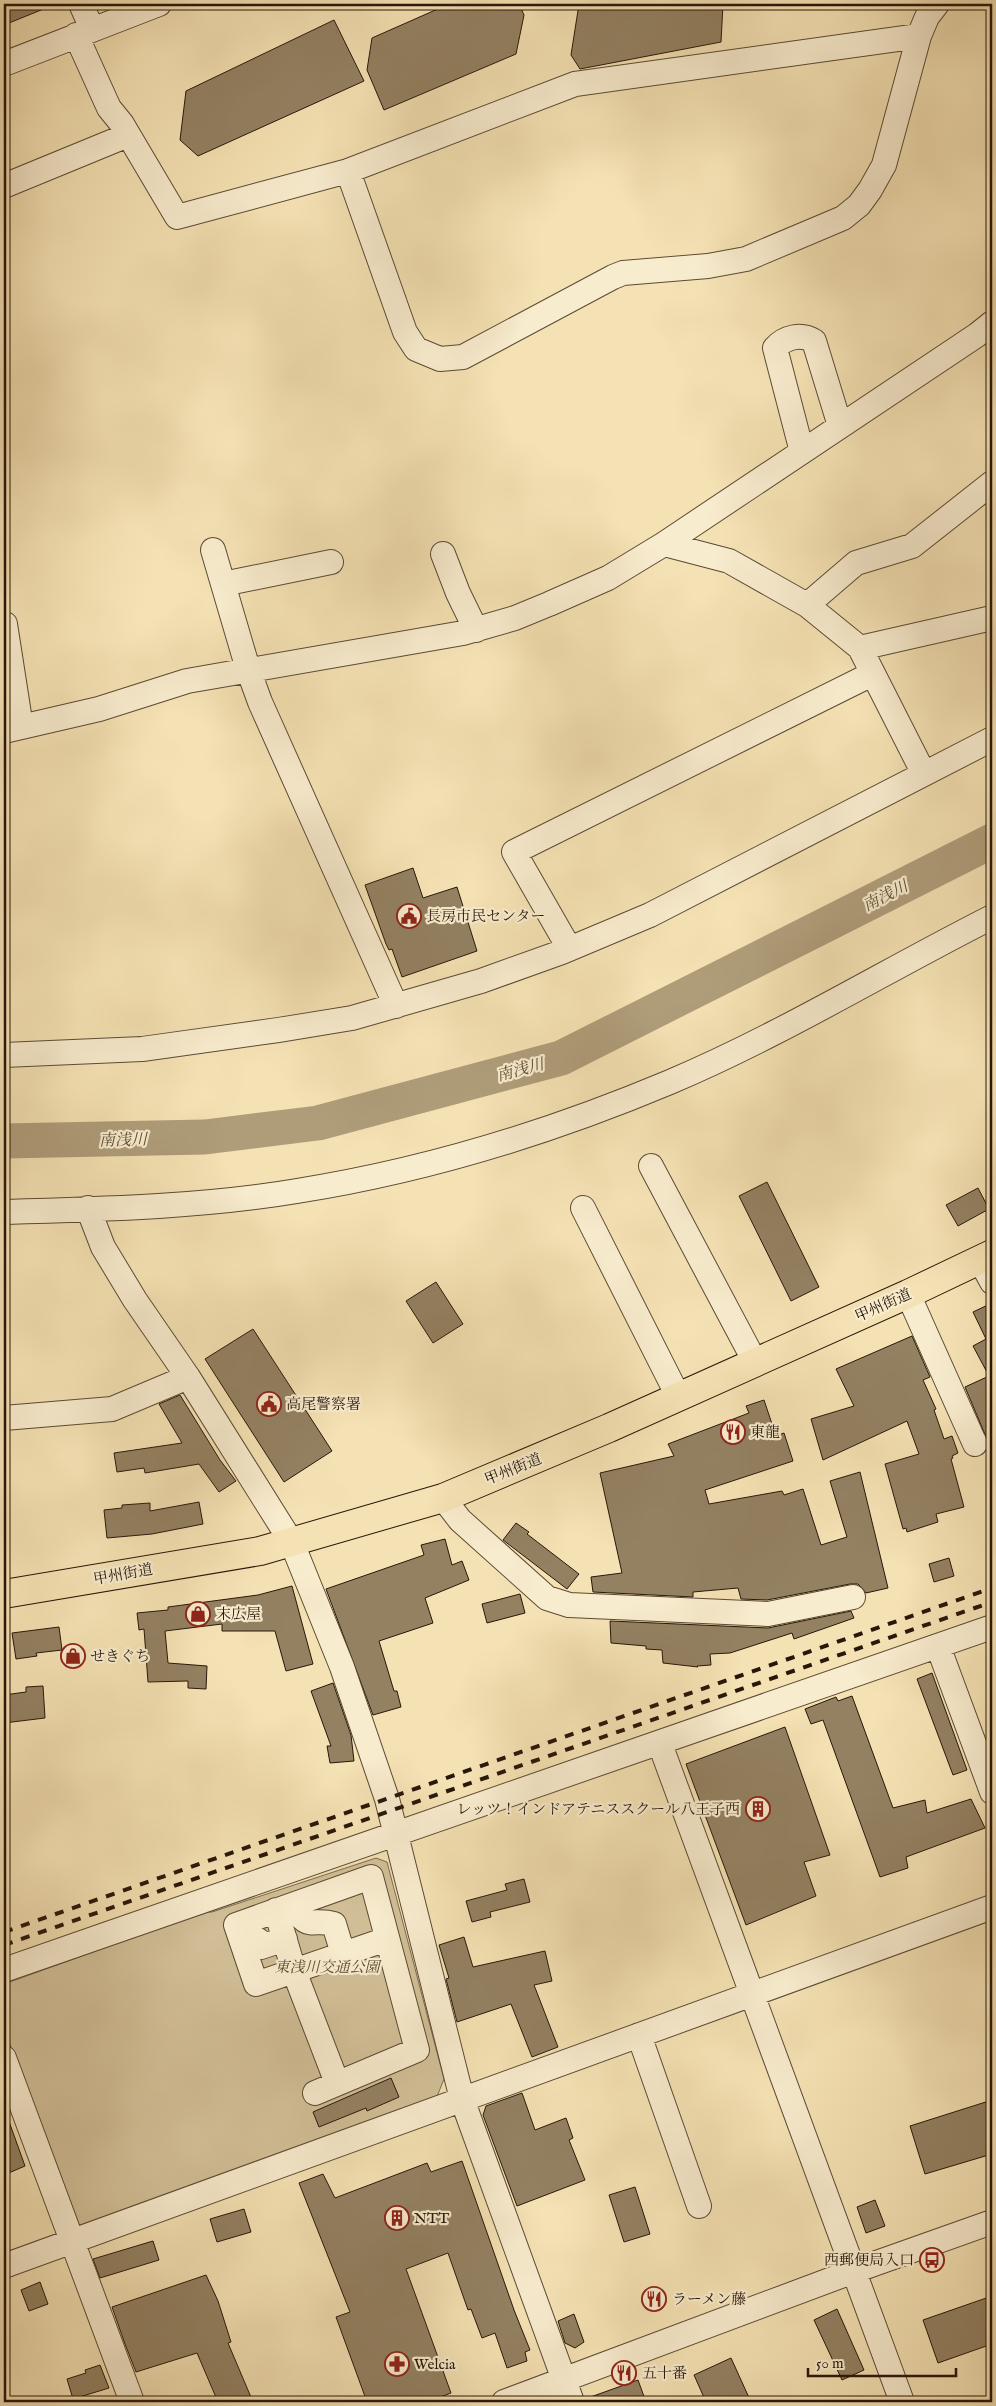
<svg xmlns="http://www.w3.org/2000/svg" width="996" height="2406" viewBox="0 0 996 2406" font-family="'IM FELL English','Noto Serif JP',serif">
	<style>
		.green { fill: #d2bf97; stroke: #7d6b50 }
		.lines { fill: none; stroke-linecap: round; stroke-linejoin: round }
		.river { stroke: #af9d7a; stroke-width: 35 }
		.building { fill: #938162; stroke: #281709 }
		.minor-casing { stroke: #5b4a34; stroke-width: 26 }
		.highway-casing { stroke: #281709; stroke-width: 30 }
		.minor { stroke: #f8ecce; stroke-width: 24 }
		.highway { stroke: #f5e2b4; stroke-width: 28 }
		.rail { stroke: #281709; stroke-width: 4; stroke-dasharray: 9 9; stroke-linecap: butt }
		.labels { text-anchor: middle; stroke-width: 4.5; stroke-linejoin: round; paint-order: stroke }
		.poi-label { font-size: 15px; fill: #281709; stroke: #f8ecce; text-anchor: start }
		.street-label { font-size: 15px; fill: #281709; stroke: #f8ecce }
		.park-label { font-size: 15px; font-style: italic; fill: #5b4934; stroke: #f8ecce }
		.water-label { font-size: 16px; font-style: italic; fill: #5e4d36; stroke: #f8ecce }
	</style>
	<rect width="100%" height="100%" fill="#f5e2b4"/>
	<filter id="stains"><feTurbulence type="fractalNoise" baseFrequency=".004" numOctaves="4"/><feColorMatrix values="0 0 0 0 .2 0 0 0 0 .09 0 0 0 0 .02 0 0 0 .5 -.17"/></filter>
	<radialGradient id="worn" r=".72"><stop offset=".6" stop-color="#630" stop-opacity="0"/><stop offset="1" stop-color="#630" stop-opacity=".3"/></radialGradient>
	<path class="green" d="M376 1858 387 1862 444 2079 436 2099 86 2231 71 2221 4 2027V1984L205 1912H212Z"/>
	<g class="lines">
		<path class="river" d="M4 1141 205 1137 318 1123 561 1058 992 841"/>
	</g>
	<path class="building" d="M4 4H56L4 25Z
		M449 4H519L524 15 516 54 384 110 367 70 372 38Z
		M579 4H723L721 42 580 69 571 55Z
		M334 20 364 81 198 156 180 140 186 91Z
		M413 868 423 898 457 887 477 951 402 977 392 949 389 950 386 944 365 885Z
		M767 1182 819 1287 791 1301 739 1196Z
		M978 1188 989 1209 958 1226 946 1205Z
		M436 1282 463 1324 433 1343 406 1301Z
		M992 1303V1451L965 1387 989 1376 973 1346 986 1339 973 1312Z
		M253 1329 332 1451 284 1482 205 1359Z
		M912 1336 930 1377 923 1380 936 1409 934 1410 944 1439 952 1436 958 1453 952 1456 953 1458 951 1459 964 1507 936 1514 938 1522 907 1532 906 1528 903 1529 885 1464 919 1454 907 1421 823 1460 811 1419 854 1406 836 1369Z
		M180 1395 220 1460 236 1481 219 1492 199 1464 145 1473 144 1468 117 1472 114 1453 182 1443 159 1404Z
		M764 1400 776 1436 784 1433 793 1461 705 1490 709 1504 782 1491 784 1495 803 1489 821 1545 847 1537 830 1481 860 1472 888 1588 866 1593 858 1584H850L767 1600 741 1599 738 1588 693 1592V1597L593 1592 591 1577 622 1573 600 1473 674 1456 668 1444 749 1413 746 1406Z
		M199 1502 203 1524 152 1534 107 1538 104 1510 122 1508V1505L150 1503V1511Z
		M516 1523 529 1532 527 1534 579 1574 567 1589 503 1540Z
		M445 1539 452 1565 462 1561 469 1580 425 1598 433 1623 379 1641 394 1691H397L401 1707 373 1715 326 1589 424 1555 421 1545Z
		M949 1558 954 1576 934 1582 929 1564Z
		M292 1586 313 1664 286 1671 275 1631H222V1624L165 1631 168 1663 207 1666 206 1689 188 1688V1681L148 1682 144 1629 139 1630 137 1613 168 1610V1607L258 1595Z
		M520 1594 525 1613 487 1623 482 1604Z
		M851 1611 854 1618 794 1639 792 1633 730 1653 710 1654 711 1665 697 1666 698 1667 663 1663 662 1650 646 1649V1646L611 1643 610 1621 768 1628Z
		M59 1627 62 1650 36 1653 37 1656 16 1659 12 1633Z
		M932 1673 967 1770 953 1775 917 1679Z
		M333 1683 351 1735 354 1761 330 1763 327 1746H331L311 1691Z
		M43 1686 45 1718 4 1723V1695L26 1692V1687Z
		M852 1696 893 1808 925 1800 927 1813 971 1799 985 1828 906 1857 908 1868 880 1877 823 1720 811 1724 805 1709 836 1697 838 1701Z
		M785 1727 830 1855 804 1862 816 1896 746 1925 686 1764Z
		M524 1879 530 1902 490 1912 491 1917 472 1922 466 1901 507 1890 505 1884Z
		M464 1937 473 1967 545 1951 552 1981 534 1985 558 2047 532 2057 511 2004 457 2022 446 1979 449 1978 439 1945Z
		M391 2078 399 2097 367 2111 366 2108 319 2127 313 2112Z
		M522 2093 535 2130 566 2118 573 2138 569 2140 585 2180 517 2206 483 2115 486 2106Z
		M992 2100V2154L925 2174 910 2126Z
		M4 2113H6L25 2166 4 2175Z
		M462 2161 514 2310 530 2350 525 2352 527 2361 507 2368 495 2333 482 2338 471 2309 468 2310 448 2253 406 2269 451 2393 427 2402H367L336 2317 350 2312 299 2183 323 2174 335 2198 427 2163 431 2172Z
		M635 2187 650 2234 624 2242 609 2195Z
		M875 2200 885 2226 866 2233 857 2207Z
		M244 2209 251 2232 217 2242 210 2219Z
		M153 2241 159 2260 100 2278 93 2259Z
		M206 2275 218 2301 231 2342 228 2343 253 2402H218L197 2353 136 2372 125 2344 112 2307Z
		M40 2282 48 2304 29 2311 21 2290Z
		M992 2296V2344L938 2363 923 2320Z
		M837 2309 864 2370 842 2380 814 2320Z
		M574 2314 584 2342 575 2348 565 2343 558 2321Z
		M731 2358 751 2402H706L694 2375Z
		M100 2365 109 2388 73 2399 67 2379 86 2373 85 2370Z
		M638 2380 646 2402H585V2399Z"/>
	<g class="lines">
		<defs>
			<path id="minor" d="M81 4 92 29
				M76 35 109 108 122 124 177 217 348 171 575 84 919 36
				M4 64 159 4
				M348 171 405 332 416 349 440 359 463 357 613 277 623 273 708 266 746 259 843 218 859 205 870 190 884 165 919 36 927 17 937 4
				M4 186 128 135
				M802 452 775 348C785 337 801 333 814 341L840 426
				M664 544 729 561 807 605 860 648 924 774
				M213 550 223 584
				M443 554 458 593 476 630
				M331 562 223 584 248 669 260 702 396 1006
				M807 605 856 563 912 546 992 483
				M5 624 21 727
				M860 648 992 618
				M4 731 99 709 187 681 463 633 515 618 549 604 608 578 664 544 977 335 992 323
				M569 948 514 852 872 674
				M4 1055 142 1049 278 1030 352 1018 481 981 562 952 650 915 992 739
				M651 1166 755 1362
				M88 1208 103 1247 135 1300 188 1377 292 1543 342 1667 387 1799 462 2099 572 2402
				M583 1208 678 1396
				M4 1212C100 1209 202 1207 297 1191 424 1171 551 1132 670 1082 781 1035 885 971 992 917
				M980 1260 992 1282
				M908 1294 975 1444 974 1441
				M4 1418 112 1409 188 1377
				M443 1498 460 1520 547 1598 569 1605 768 1614 853 1597
				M938 1646 992 1792
				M660 1744 902 2402
				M295 1904C305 1932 312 1918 334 1924L343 1954
				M276 1910 294 1971 337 2083
				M243 1945 258 1940 261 1947 285 1939
				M4 1970C333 1855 663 1743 992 1627
				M639 2035 699 2206
				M4 2058 132 2402
				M315 2093 417 2050 371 1877 236 1925 256 1984 387 1939
				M4 2266 992 1907
				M504 2402 854 2271 992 2222"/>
			<path id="highway" d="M4 1594 260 1551 443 1498 609 1428 908 1294 992 1254"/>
		</defs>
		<use href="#minor" class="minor-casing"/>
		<use href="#highway" class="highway-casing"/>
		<use href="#minor" class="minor"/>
		<use href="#highway" class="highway"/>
		<path class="rail" d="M4 1932 992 1588
			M4 1945 992 1602"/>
	</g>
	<defs>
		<symbol id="civic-ring" viewBox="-11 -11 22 22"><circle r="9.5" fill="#f8ecce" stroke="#8f2418" stroke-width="1.5"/><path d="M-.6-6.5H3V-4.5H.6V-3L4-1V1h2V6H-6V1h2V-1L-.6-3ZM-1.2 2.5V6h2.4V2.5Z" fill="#8f2418"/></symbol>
		<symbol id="restaurant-ring" viewBox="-11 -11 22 22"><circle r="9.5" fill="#f8ecce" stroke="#8f2418" stroke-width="1.5"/><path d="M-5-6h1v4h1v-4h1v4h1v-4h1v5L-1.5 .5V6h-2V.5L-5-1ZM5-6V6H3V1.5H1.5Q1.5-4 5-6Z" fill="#8f2418"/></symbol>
		<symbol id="shop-ring" viewBox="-11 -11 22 22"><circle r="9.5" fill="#f8ecce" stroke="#8f2418" stroke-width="1.5"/><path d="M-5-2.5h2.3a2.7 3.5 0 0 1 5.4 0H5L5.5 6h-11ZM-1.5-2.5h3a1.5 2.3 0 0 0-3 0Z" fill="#8f2418"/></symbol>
		<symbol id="building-ring" viewBox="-11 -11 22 22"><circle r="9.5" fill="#f8ecce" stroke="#8f2418" stroke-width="1.5"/><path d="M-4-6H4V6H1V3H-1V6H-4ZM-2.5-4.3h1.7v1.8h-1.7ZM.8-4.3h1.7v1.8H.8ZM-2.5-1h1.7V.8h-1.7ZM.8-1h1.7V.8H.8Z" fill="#8f2418"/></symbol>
		<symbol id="bus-ring" viewBox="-11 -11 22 22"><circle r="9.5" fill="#f8ecce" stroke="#8f2418" stroke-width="1.5"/><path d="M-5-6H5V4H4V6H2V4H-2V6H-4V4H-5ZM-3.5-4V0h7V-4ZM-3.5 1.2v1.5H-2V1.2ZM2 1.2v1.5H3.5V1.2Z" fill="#8f2418"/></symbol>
		<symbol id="pharmacy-ring" viewBox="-11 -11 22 22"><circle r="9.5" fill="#f8ecce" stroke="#8f2418" stroke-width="1.5"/><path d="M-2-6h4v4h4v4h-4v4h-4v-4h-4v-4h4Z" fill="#8f2418"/></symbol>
	</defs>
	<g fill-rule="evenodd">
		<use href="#civic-ring" x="395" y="902" width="28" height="28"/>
		<use href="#civic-ring" x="255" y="1390" width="28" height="28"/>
		<use href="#restaurant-ring" x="719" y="1418" width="28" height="28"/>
		<use href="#shop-ring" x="184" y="1600" width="28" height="28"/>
		<use href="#shop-ring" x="59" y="1642" width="28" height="28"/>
		<use href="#building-ring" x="744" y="1795" width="28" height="28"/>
		<use href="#building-ring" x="383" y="2204" width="28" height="28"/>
		<use href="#bus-ring" x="918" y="2246" width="28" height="28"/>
		<use href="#restaurant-ring" x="640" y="2285" width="28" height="28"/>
		<use href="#pharmacy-ring" x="383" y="2350" width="28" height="28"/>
		<use href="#restaurant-ring" x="610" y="2359" width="28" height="28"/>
	</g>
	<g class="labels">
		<g class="poi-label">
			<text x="426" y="921">長房市民センター</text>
			<text x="286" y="1409">高尾警察署</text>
			<text x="750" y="1437">東龍</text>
			<text x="216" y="1619">末広屋</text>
			<text x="90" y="1661">せきぐち</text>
			<text x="740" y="1814" text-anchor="end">レッツ！インドアテニススクール八王子西</text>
			<text x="414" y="2223">NTT</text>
			<text x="914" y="2265" text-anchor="end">西郵便局入口</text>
			<text x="672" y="2304">ラーメン藤</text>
			<text x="414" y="2369">Welcia</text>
			<text x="642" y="2378">五十番</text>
		</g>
		<g class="street-label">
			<text transform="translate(883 1305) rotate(-24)" y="5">甲州街道</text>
			<text transform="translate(513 1469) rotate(-22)" y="5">甲州街道</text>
			<text transform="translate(123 1574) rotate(-10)" y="5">甲州街道</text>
		</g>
		<g class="park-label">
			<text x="327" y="1972">東浅川交通公園</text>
		</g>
		<g class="water-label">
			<text transform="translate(885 895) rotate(-27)" y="6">南浅川</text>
			<text transform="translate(520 1069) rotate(-15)" y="6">南浅川</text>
			<text transform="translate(123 1139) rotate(-1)" y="6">南浅川</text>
		</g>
	</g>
	<rect width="996" height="2406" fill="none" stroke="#f5e2b4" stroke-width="20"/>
	<rect x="5" y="5" width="986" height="2396" fill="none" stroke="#281709" stroke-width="2.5"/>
	<rect x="10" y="10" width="976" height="2386" fill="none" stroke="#281709"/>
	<path d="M808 2368v8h148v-8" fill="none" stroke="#281709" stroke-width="2.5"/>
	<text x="816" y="2368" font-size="15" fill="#281709" stroke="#f8ecce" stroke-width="4" paint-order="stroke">50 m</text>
	<rect width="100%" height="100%" filter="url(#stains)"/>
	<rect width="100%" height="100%" fill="url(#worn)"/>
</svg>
